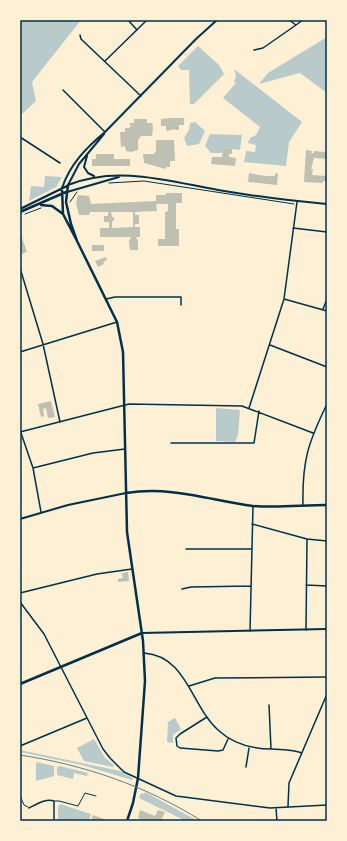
<svg xmlns="http://www.w3.org/2000/svg" width="347" height="841" viewBox="0 0 347 841" font-family="'Public Sans',sans-serif">
	<style>
		.green { fill: #b9caca }
		.building { fill: #bec0b2; fill-rule: evenodd }
		.lines { fill: none; stroke-linecap: round; stroke-linejoin: round }
		.path { stroke: #003049; stroke-width: 1 }
		.service { stroke: #003049; stroke-width: 1 }
		.minor { stroke: #003049; stroke-width: 1.5 }
		.tertiary { stroke: #003049; stroke-width: 2 }
		.secondary { stroke: #003049; stroke-width: 2.5 }
		.rail { stroke: #657d81; stroke-width: 1 }
		.neatline { fill: none; stroke: #003049; stroke-width: 1.5 }
	</style>
	<rect width="100%" height="100%" fill="#fdf0d5"/>
	<path class="green" d="M20 20H81L32 82 36 101 20 116Z
		M327 37V93L300 73 259 84 268 73Z
		M198 46 219 65 224 74 194 104H190L189 70H181L178 66Z
		M234 69 302 122 289 142 286 166 244 162 246 151 255 152 256 145 248 143 250 138 256 135 260 127 223 98 236 83 234 82 236 76Z
		M195 122 205 131 199 144 187 146 184 138 189 130 190 123Z
		M210 134 242 135 240 150 223 148 222 153H211L205 146Z
		M45 176 62 177 56 187 29 201 31 186 44 187Z
		M216 408 240 410 238 435 235 442 216 441Z
		M175 718 181 729 173 735V743L167 742 168 722Z
		M94 739 105 758 114 765 113 767 84 761 77 748Z
		M20 750 120 771 133 778 132 780 82 765 20 752Z
		M36 762 54 766V776L36 781Z
		M60 766 88 773 87 776 74 773 73 779 57 775V767Z
		M145 792 198 821H186L139 798 141 793 144 794Z
		M60 804 91 814 89 821H58V807Z"/>
	<path class="building" d="M170 118H184V125H179V130H175V129L166 131V126H161V119Z
		M134 119H147V123H152L153 128 152 136H141L138 140V150L131 152 126 151 125 146 121 147 120 132H125V128H129L131 126 129 123H134Z
		M156 140H174L175 161H170V167H166V169L144 163 143 154H154L156 151Z
		M223 148 232 149V154H229V157L236 158 235 166 211 164 212 157H222Z
		M306 150 312 151 311 153H314V151L326 152 327 159 314 158 311 169H313L312 175 327 176V181H323V183L304 182Z
		M96 154H114V159H130V166H92V159H96Z
		M249 173 265 176H275V173L278 174 277 185 248 182Z
		M166 193H182V203H176V229H179V246H158V239H165V212L168 211V204H156L157 211 135 212V215H139V224H135V227H140V237H136L138 241V250H130L129 241 131 237H100V228H109V222H104V216H108V212H90L89 215H79L76 203 78 195 89 196 91 204 156 201V195H166ZM111 212H133V227L112 228V221H114V217H112Z
		M20 232 27 252 22 254 20 249Z
		M92 245H104V251H92Z
		M106 257 107 260 103 262 104 264 98 267 95 261Z
		M51 401 55 417 48 418 46 408 43 409 44 416 41 417 38 404Z
		M128 572 129 581 118 582V579L123 578 122 573Z
		M140 810 155 816 158 810 165 812 161 821H147L138 818Z
		M93 815 104 819 103 821H91Z"/>
	<g class="lines">
		<path class="path" d="M109 183 144 181 294 204
			M70 202 77 192
			M25 214 41 208"/>
		<path class="service" d="M20 796 24 805 28 807
			M55 801H59L78 806 85 793 96 796"/>
		<path class="minor" d="M128 20 137 30
			M296 25 303 20
			M80 35 81 39 141 96
			M254 50 263 48 296 25 289 20
			M105 61 147 20
			M63 90 105 132
			M20 137 60 163
			M293 228 327 232
			M20 268 43 344 60 422
			M106 299 115 297H181V305
			M284 299 327 311
			M323 309 327 299
			M270 345 327 367
			M20 352 117 322
			M249 408 284 299 297 202
			M20 432 129 404 242 406 313 433
			M21 433 33 468 41 512
			M171 443H254L259 411
			M33 468 93 453 125 449
			M303 505C302 461 308 443 327 404
			M252 524 307 539 327 541
			M186 549H252
			M306 585 327 586
			M182 589 191 587 251 586
			M20 593 97 574 132 569
			M20 602 44 634 103 749 110 758 124 772 176 796 270 808 327 805
			M306 630 307 539
			M250 631 253 506
			M144 653C187 656 191 706 218 730 233 744 251 749 272 749 282 750 292 749 302 753
			M189 686 215 678 327 677
			M269 705 271 749
			M207 717 180 734 176 738 177 746 180 748 218 751 223 750 228 739
			M20 746 87 718
			M246 767 249 748
			M288 806 289 783 327 694
			M29 808C37 804 46 798 54 801V821
			M276 808 277 821"/>
		<path class="tertiary" d="M87 156 84 167 88 173 94 176
			M68 185C117 165 168 181 218 190 254 196 290 201 327 204
			M68 185 79 164 104 134
			M62 188C70 164 87 147 105 132L196 39 217 20
			M67 192 119 177
			M20 519 68 505 126 493
			M142 633 327 629"/>
		<path class="secondary" d="M68 185 66 202 71 224 77 241 117 322 123 352 127 532 143 641 145 681 138 778 133 803 127 821
			M62 188 63 214 76 239
			M41 205 52 206 63 214
			M20 209 67 186
			M20 212 66 192
			M126 493C172 486 209 500 253 506 278 508 303 505 327 505
			M20 684 142 633"/>
		<path class="rail" d="M20 755C85 765 146 786 202 821"/>
	</g>
	<rect width="347" height="841" fill="none" stroke="#fdf0d5" stroke-width="42"/>
	<rect x="21" y="21" width="305" height="799" class="neatline"/>
</svg>
